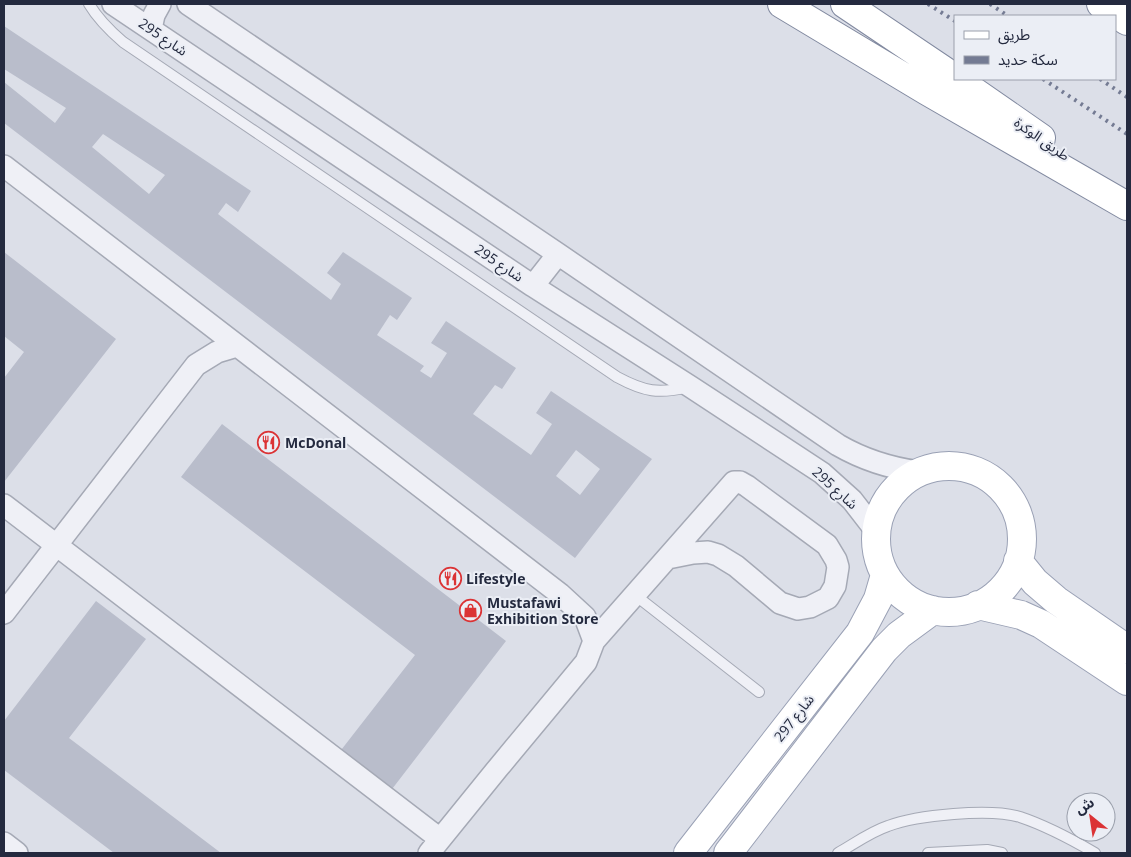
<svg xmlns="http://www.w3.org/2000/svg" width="1131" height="857" viewBox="0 0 1131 857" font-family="'Open Sans','Noto Sans Arabic',sans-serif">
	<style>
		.building { fill: #b9bdcb; fill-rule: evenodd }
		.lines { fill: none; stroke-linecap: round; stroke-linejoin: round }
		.lane-casing { stroke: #a5a9b5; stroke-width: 12 }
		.street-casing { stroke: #a5a9b5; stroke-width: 24 }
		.primary-casing { stroke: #9aa1b5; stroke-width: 30 }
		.highway-casing { stroke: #828aa0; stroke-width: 30 }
		.lane { stroke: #eff0f6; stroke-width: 10 }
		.street { stroke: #eff0f6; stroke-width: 21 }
		.primary { stroke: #fff; stroke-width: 28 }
		.highway { stroke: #fff; stroke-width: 28 }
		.rail { stroke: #747b93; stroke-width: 4; stroke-dasharray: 2.5 5; stroke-linecap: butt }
		.labels { text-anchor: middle; stroke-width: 4; stroke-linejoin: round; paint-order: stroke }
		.street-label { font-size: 14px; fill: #242a3f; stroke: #ebeef5 }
		.poi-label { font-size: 14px; font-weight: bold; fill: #242a3f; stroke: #ebeef5; text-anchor: start }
	</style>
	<rect width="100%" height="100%" fill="#dcdfe8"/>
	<path class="building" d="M4 26 251 191 238 212 226 203 218 214 331 300 341 284 327 273 343 252 412 298 397 320 390 315 377 335 424 366 420 371 431 378 447 353 431 343 446 321 516 368 502 389 495 385 473 414 531 455 552 424 536 413 551 391 652 459 575 558 4 123V82L55 123 66 108 4 69ZM103 134 165 175 149 194 92 147ZM576 450 600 469 580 495 556 476Z
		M4 252 116 339 4 482V378L24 352 4 336Z
		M222 424 506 641 389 793 338 754 415 655 181 477Z
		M96 601 146 639 69 738 221 853H114L4 770V721Z"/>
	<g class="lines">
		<defs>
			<path id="lane" d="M89 4C98 19 109 30 123 42L617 377C645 392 658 394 689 387
				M635 595 759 692
				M838 853C854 844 870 832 888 826 917 815 990 808 1020 817 1047 826 1071 839 1095 853
				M928 853 987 850 1002 853"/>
			<path id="street" d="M113 4 533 286 691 387 822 473 852 500 876 531
				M188 4 558 254 838 445C864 460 889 468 919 472
				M151 29 154 15 160 4
				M4 166 560 594 585 617 594 641
				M533 286 558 254
				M4 505 440 839
				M4 613 196 365 217 352 237 346
				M4 843 17 853
				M429 853 498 768 586 662 594 641 734 482H740L747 486 827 545 836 560 838 567 835 586 828 598 810 607 798 609 780 603 736 566 718 555 708 552 693 553 668 558"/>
			<path id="primary" d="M876 539a73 73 0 1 1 146 0a73 73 0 1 1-146 0Z
				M1018 561 1035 582 1056 600 1127 649
				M978 605 1021 615 1041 624 1127 681
				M688 853 860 633 878 599 885 575
				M728 853 884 650 899 635 933 610"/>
			<path id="highway" d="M782 4 927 91 1127 206
				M845 4 955 78
				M1101 4 1127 21
				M956 79 1041 138"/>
		</defs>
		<use href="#lane" class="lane-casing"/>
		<use href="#street" class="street-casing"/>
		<use href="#primary" class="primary-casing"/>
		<use href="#highway" class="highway-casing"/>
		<use href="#lane" class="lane"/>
		<use href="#street" class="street"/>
		<use href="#primary" class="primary"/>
		<use href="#highway" class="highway"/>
		<path class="rail" d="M928 4 955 21
			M990 4 1008 16
			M1043 79 1127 134
			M1100 79 1127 97"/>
	</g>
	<defs>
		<symbol id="restaurant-ring" viewBox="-11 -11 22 22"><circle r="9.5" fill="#ebeef5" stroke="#db3335" stroke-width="1.5"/><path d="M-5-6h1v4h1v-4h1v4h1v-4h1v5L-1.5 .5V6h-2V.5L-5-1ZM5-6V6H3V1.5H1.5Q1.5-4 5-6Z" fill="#db3335"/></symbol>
		<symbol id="shop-ring" viewBox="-11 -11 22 22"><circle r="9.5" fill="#ebeef5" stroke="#db3335" stroke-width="1.5"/><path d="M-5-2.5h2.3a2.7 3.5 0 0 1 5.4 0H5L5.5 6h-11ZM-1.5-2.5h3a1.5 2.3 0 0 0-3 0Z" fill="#db3335"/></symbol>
	</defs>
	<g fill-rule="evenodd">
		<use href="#restaurant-ring" x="256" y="430" width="25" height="25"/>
		<use href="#restaurant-ring" x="438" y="566" width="25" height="25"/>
		<use href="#shop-ring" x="458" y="598" width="25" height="25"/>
	</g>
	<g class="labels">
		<g class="street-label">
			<text transform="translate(163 37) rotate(34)" y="5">شارع 295</text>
			<text transform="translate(1042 139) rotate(35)" y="5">طريق الوكرة</text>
			<text transform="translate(499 263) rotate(34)" y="5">شارع 295</text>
			<text transform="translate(835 488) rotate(42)" y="5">شارع 295</text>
			<text transform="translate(794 718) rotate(-52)" y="5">شارع 297</text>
		</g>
		<g class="poi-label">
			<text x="285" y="448">McDonal</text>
			<text x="466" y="584">Lifestyle</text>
			<text x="487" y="608">Mustafawi<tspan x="487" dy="16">Exhibition Store</tspan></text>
		</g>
	</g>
	<rect width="1131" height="857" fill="none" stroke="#242a3f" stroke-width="10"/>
	<rect x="954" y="15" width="162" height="65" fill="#ebeef5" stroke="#9ba0ac"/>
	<rect x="964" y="31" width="25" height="8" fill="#ffffff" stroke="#9ba0ac"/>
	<text x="998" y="40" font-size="15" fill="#242a3f">طريق</text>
	<rect x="964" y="56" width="25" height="8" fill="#747b93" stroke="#9ba0ac"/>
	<text x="998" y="65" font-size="15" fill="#242a3f">سكة حديد</text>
	<g transform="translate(1091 817) rotate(330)"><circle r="24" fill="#ebeef5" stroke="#9ba0ac"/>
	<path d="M0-4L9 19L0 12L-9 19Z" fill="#db3335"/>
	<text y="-8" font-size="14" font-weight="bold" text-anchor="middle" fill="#242a3f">ش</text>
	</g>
</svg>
